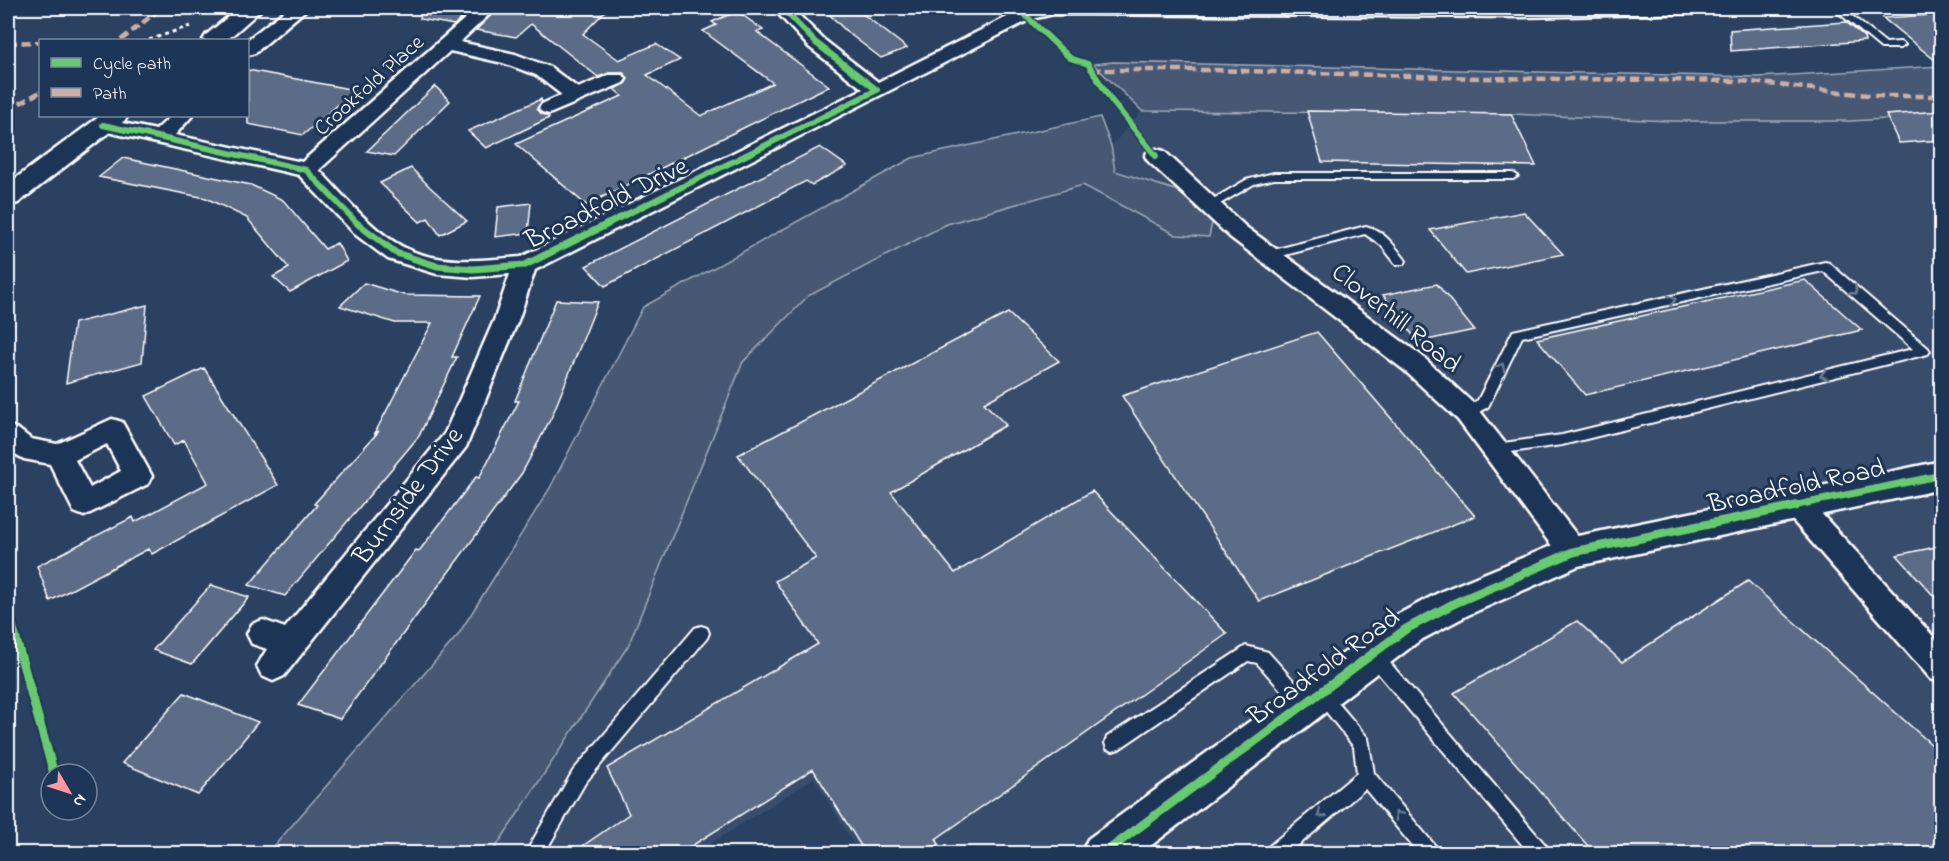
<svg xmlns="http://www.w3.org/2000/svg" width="1949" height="861" viewBox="0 0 1949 861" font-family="'Indie Flower',sans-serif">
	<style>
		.built { fill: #394e6c }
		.green { fill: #465975; stroke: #a2acba; stroke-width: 1.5 }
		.building { fill: #5b6c86; stroke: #fff; stroke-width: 1.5 }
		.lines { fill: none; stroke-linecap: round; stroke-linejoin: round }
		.lane-casing { stroke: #fff; stroke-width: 4 }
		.street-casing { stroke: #fff; stroke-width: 5 }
		.secondary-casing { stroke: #fff; stroke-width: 5 }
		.path { stroke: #fff; stroke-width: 3; stroke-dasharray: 4 4; stroke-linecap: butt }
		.lane { fill: #1d3557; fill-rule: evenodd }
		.street { fill: #1d3557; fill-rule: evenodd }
		.secondary { fill: #1d3557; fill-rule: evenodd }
		.quiet { stroke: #cab0a6; stroke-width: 4.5; stroke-dasharray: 9 4.5; stroke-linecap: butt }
		.cycleway-far2-casing { stroke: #1d3557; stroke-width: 9 }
		.cycleway-far1-casing { stroke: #1d3557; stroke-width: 10 }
		.cycleway-casing { stroke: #1d3557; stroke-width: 13 }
		.cycleway-far2 { stroke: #67ca6e; stroke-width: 6 }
		.cycleway-far1 { stroke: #67ca6e; stroke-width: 7 }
		.cycleway { stroke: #67ca6e; stroke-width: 9 }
		.oneway { stroke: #6c7c92 }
		.labels { text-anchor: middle; stroke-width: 6; stroke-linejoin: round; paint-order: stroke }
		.far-street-label { font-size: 22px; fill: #fff; stroke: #1d3557 }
		.street-label { font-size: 27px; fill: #fff; stroke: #1d3557 }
	</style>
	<rect width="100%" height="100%" fill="#2a4161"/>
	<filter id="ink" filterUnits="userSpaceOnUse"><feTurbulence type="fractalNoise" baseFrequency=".0167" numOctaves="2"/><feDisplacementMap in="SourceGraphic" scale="12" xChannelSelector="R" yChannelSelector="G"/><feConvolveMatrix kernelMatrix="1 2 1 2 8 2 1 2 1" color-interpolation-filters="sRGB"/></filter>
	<g filter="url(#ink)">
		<path class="built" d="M1142 111 1511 114 1669 121H1850L1941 116V853H859L814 778 696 853 492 854 628 646 743 362 808 296 947 224 1083 185 1175 190 1114 171 1111 146Z"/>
		<path class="green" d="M1113 62 1759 77 1941 66V116L1850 121H1669L1511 114 1142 111 1093 64Z
			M1100 117 1111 146 1115 171 1175 190 1213 218 1209 237 1176 235 1083 185 947 224 808 296 743 362 628 646 492 853 267 854 458 635 550 488 643 307 912 158Z"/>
		<path class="building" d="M421 8H474L454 25 420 19Z
			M498 8H608L583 34 619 60 656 44 680 60 647 75 701 116 773 83 703 31 716 25 712 22 737 11 763 30 757 32 829 86 586 205 516 144 622 96 614 89 625 84 628 78 623 73H609L598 77 531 24 516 37 476 30Z
			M823 8H855L907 48 881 58 847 32Z
			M1941 14V65L1883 18 1914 16Z
			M1846 22 1864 37 1865 41 1731 51 1730 30Z
			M248 70 355 90 303 135 248 124Z
			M435 86 450 101 394 156 367 151Z
			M541 99 542 102 537 109 549 118 486 148 468 131Z
			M1307 111 1511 114 1536 166 1322 162Z
			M1941 111V140L1899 143 1886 115Z
			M820 147 847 166 812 185 806 181 605 286 586 266Z
			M123 158 251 185 283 200 325 249 337 243 347 261 290 292 273 277 289 268 247 218 206 198 99 177Z
			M411 168 430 187 467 221 440 235 428 218 420 222 380 183Z
			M531 203 528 233 495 237 498 207Z
			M1524 212 1563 254 1466 274 1430 230Z
			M1805 280 1862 330 1585 395 1537 339Z
			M364 283 404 295 480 296 452 357H457L419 436 285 596 249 585 317 505 314 504 379 431 375 433 432 323H395L340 306Z
			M1437 284 1474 330 1418 342 1383 295Z
			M556 300 598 302 552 416 522 473 340 719 298 705 416 550 419 551 476 477 479 478 519 401H515Z
			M147 305 142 362 66 383 74 323Z
			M1008 313 1059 361 984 403 1006 425 891 492 955 573 1092 491 1227 634 936 839 939 844 926 854H866L813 769 679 854H571L629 814 607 768 818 644 775 581 816 558 738 455Z
			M1317 332 1475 516 1259 601 1122 396Z
			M204 368 278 485 152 554 148 549 50 601 37 566 133 517 135 522 208 483 184 440 174 445 146 396Z
			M1941 546V604L1897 555Z
			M1748 581 1941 753V854H1595L1454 693 1577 621 1622 662Z
			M211 585 249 597 192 664 153 650Z
			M184 693 258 722 198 795 122 763Z"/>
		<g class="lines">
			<defs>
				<path id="lane" d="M1833 8H1842L1886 43 1900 42 1905 45 1900 48H1881Z
					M1274 173H1513L1518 176 1513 179H1274L1254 184 1213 208 1209 209 1203 205 1246 180Z
					M1366 226C1384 231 1393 244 1404 258L1406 261 1404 264H1396L1381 245 1365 234 1270 259 1264 255 1266 252Z
					M1825 262 1829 263 1928 348 1930 351 1928 354 1562 445 1495 454 1490 453 1488 449 1490 445 1495 444 1562 435 1913 349 1823 271 1522 337 1488 407 1467 418 1460 413 1462 409 1478 400 1513 331Z
					M701 626 707 628 709 633 707 638 585 783 544 854H525L573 771 695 628Z
					M1246 646 1268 652 1309 698 1311 703 1309 708 1303 711 1297 708 1257 663 1248 661 1119 749 1113 751 1107 749 1105 743 1107 737Z
					M1373 648 1379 650 1548 848 1551 854H1530L1367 660 1365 655 1367 650Z
					M1321 687 1327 690 1368 738 1374 773 1437 848 1440 854H1419L1365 789 1288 854H1264L1267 848 1357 773 1354 747 1313 695 1315 690Z"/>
				<path id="street" d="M288 8H308L255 53 248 55 247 40Z
					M477 8H496L460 42 515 54 550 67 578 88 609 75H623L626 79 623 83 549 114 542 112 539 108 542 104 562 95 536 75 503 63 450 51 319 170C345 197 370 229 403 247 439 266 483 260 521 257L863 89 809 47 773 8H792L823 39 878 82 1019 11 1035 8H1714L1711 12 1705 13 1521 17 1054 14 1031 19 535 270 519 318 466 447 284 676 273 681 262 676 257 666 267 649 252 644 247 634 252 624 263 620 285 628 445 433 495 318 510 274 473 277 437 274 388 259 356 235 299 175 103 131 96 129 93 125 96 121 103 119 156 130 171 116H192L175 135 302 162Z
					M1156 149 1164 151 1246 227 1422 356 1476 406 1583 543 1588 552 1583 561 1573 565 1563 561 1458 420 1404 370 1230 237 1148 161 1145 156 1148 151Z
					M112 419 122 422 152 476 148 484 84 516 74 512 50 464 24 459 8 450V425L18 429 31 439 57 444ZM107 444 121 471 90 488 75 460Z
					M1798 495 1808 499 1942 646V684L1931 679 1788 515 1784 507 1788 499Z"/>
				<path id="secondary" d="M239 8H263L227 40H203L206 35Z
					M100 116H128L124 121 18 203 8 206V184Z
					M1942 461V489L1578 566 1468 615 1419 641 1140 854H1081L1088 839 1393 617 1442 591 1573 537Z"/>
			</defs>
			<use href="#lane" class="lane-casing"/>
			<use href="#street" class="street-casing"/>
			<use href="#secondary" class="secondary-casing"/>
			<path class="path" d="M149 40 193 25"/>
			<use href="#lane" class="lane"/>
			<use href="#street" class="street"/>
			<use href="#secondary" class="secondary"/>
			<path class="quiet" d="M121 40 161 8
				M8 43 40 42
				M1092 70H1211L1481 78 1742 81 1877 96H1942
				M8 110 40 92"/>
			<defs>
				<path id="cycleway-far2" d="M1025 15 1070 58 1088 64 1111 100 1156 156
					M103 125 306 170 359 225
					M605 225 877 90 816 43 782 8"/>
				<path id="cycleway-far1" d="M358 224 396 253 437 266 473 269 525 265 608 224
					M1788 507 1942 475"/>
				<path id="cycleway" d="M8 611 54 774
					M1103 854 1406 629 1455 603 1573 552 1796 506"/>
			</defs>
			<use href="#cycleway-far2" class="cycleway-far2-casing"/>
			<use href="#cycleway-far1" class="cycleway-far1-casing"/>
			<use href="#cycleway" class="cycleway-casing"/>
			<use href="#cycleway-far2" class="cycleway-far2"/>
			<use href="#cycleway-far1" class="cycleway-far1"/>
			<use href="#cycleway" class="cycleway"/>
		</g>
		<defs><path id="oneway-chevron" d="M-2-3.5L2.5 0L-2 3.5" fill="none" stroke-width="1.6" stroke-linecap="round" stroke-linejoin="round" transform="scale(1.5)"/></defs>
		<g class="oneway">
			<use href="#oneway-chevron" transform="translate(1854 291) rotate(41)"/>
			<use href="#oneway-chevron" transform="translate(1672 300) rotate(-13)"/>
			<use href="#oneway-chevron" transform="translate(1501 367) rotate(-64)"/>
			<use href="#oneway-chevron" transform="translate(1824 375) rotate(166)"/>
			<use href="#oneway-chevron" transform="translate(1321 814) rotate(140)"/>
			<use href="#oneway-chevron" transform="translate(1398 815) rotate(-130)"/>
		</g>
	</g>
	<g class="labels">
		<g class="far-street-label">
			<text transform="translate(368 84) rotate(-42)" y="8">Crookfold Place</text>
		</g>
		<g class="street-label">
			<text transform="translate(606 202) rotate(-26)" y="9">Broadfold Drive</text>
			<text transform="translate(1397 317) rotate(39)" y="9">Cloverhill Road</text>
			<text transform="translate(1796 485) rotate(-12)" y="9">Broadfold Road</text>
			<text transform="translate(407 495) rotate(-53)" y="9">Burnside Drive</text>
			<text transform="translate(1323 666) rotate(-36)" y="9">Broadfold Road</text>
		</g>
	</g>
	<rect width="1949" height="861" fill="none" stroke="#1d3557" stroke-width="30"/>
	<rect x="15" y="15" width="1919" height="831" fill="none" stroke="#fff" stroke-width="2" filter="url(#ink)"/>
	<rect x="39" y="39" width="210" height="78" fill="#1d3557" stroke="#77869a" stroke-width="1.5"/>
	<rect x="51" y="58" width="30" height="9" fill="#67ca6e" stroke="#77869a" stroke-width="1.5"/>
	<text x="93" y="69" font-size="18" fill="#ffffff">Cycle path</text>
	<rect x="51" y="88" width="30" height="9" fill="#cab0a6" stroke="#77869a" stroke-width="1.5"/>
	<text x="93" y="99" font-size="18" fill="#ffffff">Path</text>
	<g transform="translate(69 792) rotate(129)"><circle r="28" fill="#1d3557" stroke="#77869a" stroke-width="1.5"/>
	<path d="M0-4.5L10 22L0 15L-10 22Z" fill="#ff9aa2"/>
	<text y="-9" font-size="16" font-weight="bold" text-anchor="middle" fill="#ffffff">N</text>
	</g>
</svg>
